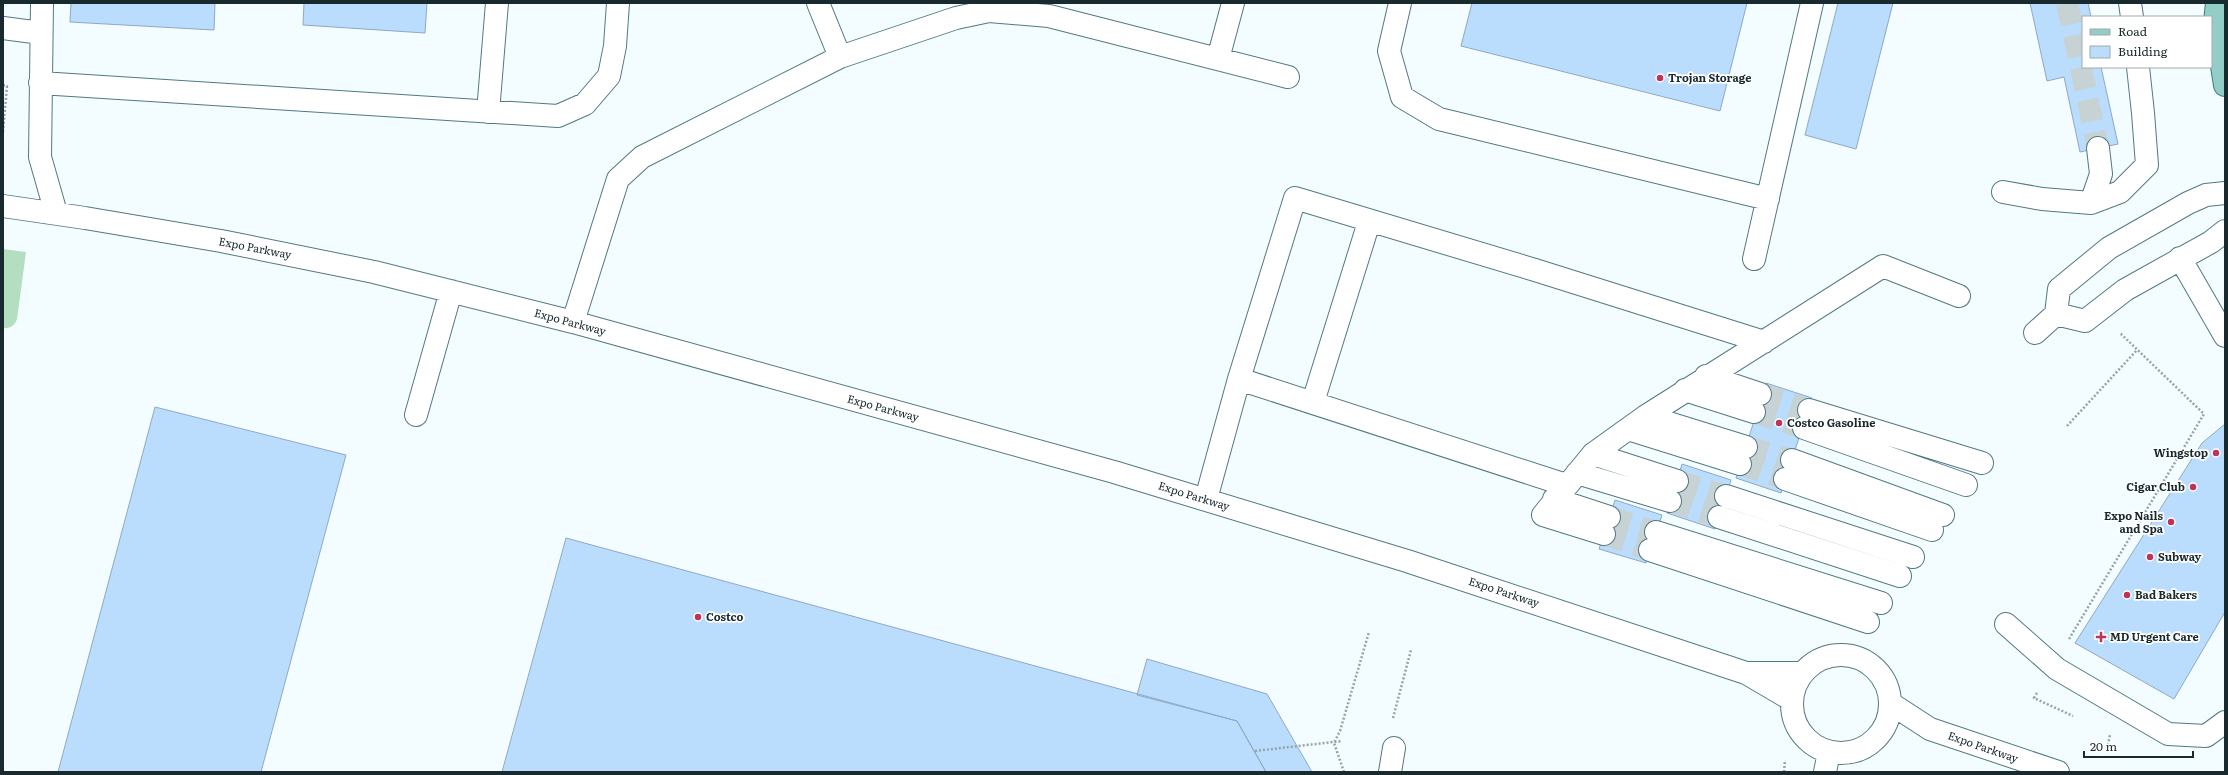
<svg xmlns="http://www.w3.org/2000/svg" width="2228" height="775" viewBox="0 0 2228 775" font-family="Literata,serif">
	<style>
		.green { fill: #b3debf }
		.building { fill: #baddfe; stroke: #8fa9c2 }
		.lines { fill: none; stroke-linecap: round; stroke-linejoin: round }
		.minor-tunnel { stroke: #c7d2d4; stroke-width: 22; stroke-dasharray: 22 11; stroke-linecap: butt }
		.minor-casing { stroke: #527983; stroke-width: 24 }
		.major-casing { stroke: #398079; stroke-width: 24 }
		.path { stroke: #97a3a6; stroke-width: 2.5; stroke-dasharray: 2 2; stroke-linecap: butt }
		.minor { stroke: #fff; stroke-width: 22 }
		.major { stroke: #92cec7; stroke-width: 22 }
		.poi-dot { fill: #c13257; stroke: #fff; stroke-width: 1.5 }
		.labels { text-anchor: middle; stroke-width: 3.5; stroke-linejoin: round; paint-order: stroke }
		.poi-label { font-size: 11px; font-weight: bold; fill: #192a2e; stroke: #fff; text-anchor: start }
		.street-label { font-size: 11px; fill: #192a2e; stroke: #fff }
	</style>
	<rect width="100%" height="100%" fill="#f3fcfe"/>
	<path class="green" d="M3 249 26 252 17 319C15 325 10 329 3 328Z"/>
	<path class="building" d="M71 3H215L214 30 70 22Z
		M304 3H427L425 33 303 25Z
		M1472 3H1747L1720 111 1461 46Z
		M1838 3H1893L1856 149 1805 135Z
		M2030 3H2088L2091 17H2083V67H2101L2118 144 2080 152 2064 77 2047 81Z
		M1766 383 1812 398 1781 493 1736 478Z
		M155 407 346 455 261 772H58Z
		M2225 424V612L2174 699 2075 643 2202 443Z
		M1682 464 1731 480 1715 529 1667 513Z
		M1615 500 1662 515 1646 563 1599 549Z
		M566 538 1237 721 1266 772H502Z
		M1147 659 1267 694 1312 772H1266L1237 721 1137 695Z"/>
	<g class="lines">
		<path class="minor-tunnel" d="M2067 3 2098 148
			M1760 394 1809 410
			M1754 412 1804 428
			M1746 447 1792 460
			M1740 464 1785 479
			M1677 481 1726 496
			M1670 501 1719 517
			M1609 517 1656 532
			M1604 534 1650 550"/>
		<defs>
			<path id="minor" d="M42 3 40 157 56 213
				M1400 3 1389 51 1402 97 1439 119 1768 199
				M2130 3 2132 17
				M3 28 41 33
				M840 57 956 18 989 11 1049 16 1288 77
				M1218 59 1233 3
				M40 83 558 116 585 104 609 76 615 46 618 3
				M488 112 497 3
				M2098 148 2101 174 2091 203 2120 192 2147 165 2143 113 2138 67
				M2003 192 2042 199 2091 203
				M3 206 85 218 221 241 374 272 573 322 1114 472 1407 561 1746 673 1792 700
				M2180 258 2225 336
				M1754 259 1812 3
				M2056 314 2085 321 2125 290 2211 242 2225 231
				M573 322 618 179 642 157 840 57 818 3
				M2035 333 2056 314 2059 289 2109 248 2188 203 2206 195 2225 193
				M1706 376 1760 394
				M1239 379 1566 485
				M1685 390 1754 412
				M1313 402 1369 222
				M1809 410 1982 463
				M416 415 451 291
				M1646 416 1746 447
				M1804 428 1966 485
				M1628 429 1740 464
				M1593 454 1677 481
				M1792 460 1943 515
				M1577 473 1670 501
				M1785 479 1932 530
				M1726 496 1913 557
				M1206 499 1239 379 1295 198 1535 270 1764 342
				M1554 499 1609 517
				M1719 517 1900 576
				M1656 532 1881 603
				M1604 534 1543 515 1593 454 1646 416 1883 266 1959 296
				M1650 550 1868 622
				M2006 624 2057 669 2168 734 2206 736 2225 722
				M1792 704a49 49 0 1 1 98 0a49 49 0 1 1-98 0Z
				M1747 673H1803
				M1890 703 1930 729 2058 772
				M1390 772 1394 748
				M1825 772 1829 752"/>
			<path id="major" d="M2217 3 2215 22 2225 85"/>
		</defs>
		<use href="#minor" class="minor-casing"/>
		<use href="#major" class="major-casing"/>
		<path class="path" d="M3 85 7 86 3 132
			M2067 426 2137 350
			M2069 639 2204 414 2120 333
			M2037 693 2034 698 2073 716
			M1393 718 1411 650
			M2107 749 2110 735
			M1255 751 1342 741
			M1344 772 1334 743 1340 731 1369 632
			M1784 772 1785 760"/>
		<use href="#minor" class="minor"/>
		<use href="#major" class="major"/>
	</g>
	<g class="poi-dot">
		<circle cx="1660" cy="78" r="4"/>
		<circle cx="1779" cy="423" r="4"/>
		<circle cx="2216" cy="453" r="4"/>
		<circle cx="2193" cy="487" r="4"/>
		<circle cx="2171" cy="522" r="4"/>
		<circle cx="2150" cy="557" r="4"/>
		<circle cx="2127" cy="595" r="4"/>
		<circle cx="698" cy="617" r="4"/>
		<path d="M2099 631h4v4h4v4h-4v4h-4v-4h-4v-4h4z"/>
	</g>
	<g class="labels">
		<g class="poi-label">
			<text x="1668" y="82">Trojan Storage</text>
			<text x="1787" y="427">Costco Gasoline</text>
			<text x="2208" y="457" text-anchor="end">Wingstop</text>
			<text x="2185" y="491" text-anchor="end">Cigar Club</text>
			<text x="2163" y="520" text-anchor="end">Expo Nails<tspan x="2163" dy="13">and Spa</tspan></text>
			<text x="2158" y="561">Subway</text>
			<text x="2135" y="599">Bad Bakers</text>
			<text x="706" y="621">Costco</text>
			<text x="2110" y="641">MD Urgent Care</text>
		</g>
		<g class="street-label">
			<text transform="translate(255 248) rotate(11)" y="4">Expo Parkway</text>
			<text transform="translate(570 322) rotate(15)" y="4">Expo Parkway</text>
			<text transform="translate(883 408) rotate(15)" y="4">Expo Parkway</text>
			<text transform="translate(1194 496) rotate(17)" y="4">Expo Parkway</text>
			<text transform="translate(1504 592) rotate(18)" y="4">Expo Parkway</text>
			<text transform="translate(1983 747) rotate(19)" y="4">Expo Parkway</text>
		</g>
	</g>
	<rect width="2228" height="775" fill="none" stroke="#192a2e" stroke-width="8"/>
	<rect x="2082" y="16" width="130" height="52" fill="#ffffff" stroke="#a3aaab"/>
	<rect x="2090" y="29" width="20" height="6" fill="#92cec7" stroke="#a3aaab"/>
	<text x="2118" y="36" font-size="12" fill="#192a2e">Road</text>
	<rect x="2090" y="46" width="20" height="12" fill="#baddfe" stroke="#a3aaab"/>
	<text x="2118" y="56" font-size="12" fill="#192a2e">Building</text>
	<path d="M2084 751v6h109v-6" fill="none" stroke="#192a2e" stroke-width="2"/>
	<text x="2090" y="751" font-size="12" fill="#192a2e" stroke="#ffffff" stroke-width="3" paint-order="stroke">20 m</text>
</svg>
